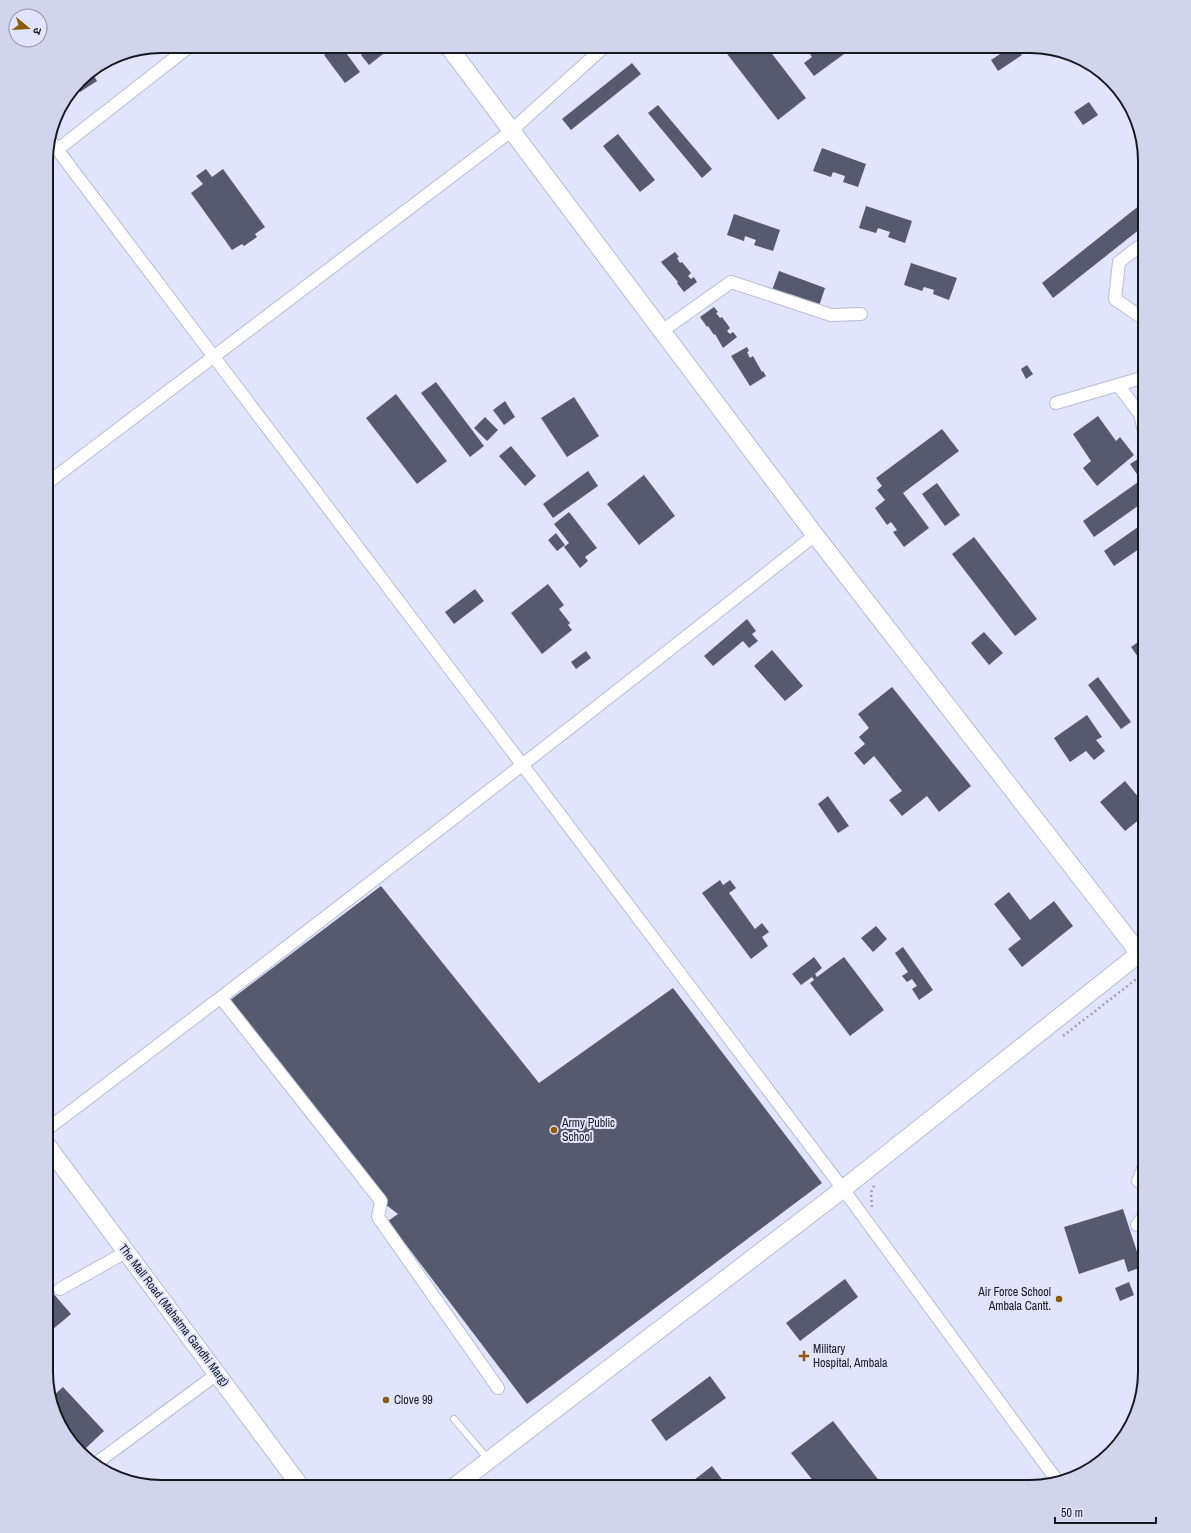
<svg xmlns="http://www.w3.org/2000/svg" width="1191" height="1533" viewBox="0 0 1191 1533" font-family="'Archivo Narrow','Noto Sans Devanagari',sans-serif">
	<style>
		.building { fill: #565a6e }
		.lines { fill: none; stroke-linecap: round; stroke-linejoin: round }
		.lane-casing { stroke: #b7bdd4; stroke-width: 8 }
		.street-casing { stroke: #b7bdd4; stroke-width: 14 }
		.secondary-casing { stroke: #b7bdd4; stroke-width: 19 }
		.path { stroke: #9fa3b6; stroke-width: 2.5; stroke-dasharray: 2 3; stroke-linecap: butt }
		.lane { stroke: #fff; stroke-width: 6 }
		.street { stroke: #fff; stroke-width: 12 }
		.secondary { stroke: #fff; stroke-width: 17 }
		.poi-dot { fill: #8e5b0a; stroke: #e0e5fd; stroke-width: 1.5 }
		.labels { text-anchor: middle; stroke-width: 4; stroke-linejoin: round; paint-order: stroke }
		.poi-label { font-size: 12px; fill: #161820; stroke: #e0e5fd; text-anchor: start }
		.street-label { font-size: 12px; fill: #161820; stroke: #e0e5fd }
		.rim { fill: none; stroke: #161820; stroke-width: 2 }
	</style>
	<rect width="100%" height="100%" fill="#e0e5fd"/>
	<path class="building" d="M336 46H341L360 72 345 83 324 55Z
		M372 46H377L383 54 369 65 361 55Z
		M721 46H766L806 98 778 120Z
		M804 46H855L814 76 804 63 812 57Z
		M982 46H997L987 54Z
		M1012 46H1017L1022 55 998 71 991 60Z
		M632 63 641 74 571 130 562 119Z
		M91 71 97 81 80 92 76 86 85 75Z
		M1089 102 1098 115 1083 125 1074 112Z
		M658 105 712 169 702 178 648 113Z
		M618 134 655 180 640 192 603 146Z
		M822 148 866 164 858 187 843 182 845 176 833 172 831 177 813 171Z
		M206 169 212 177 223 169 265 227 255 234 257 237 244 246 242 244 232 250 191 193 203 184 196 176Z
		M1145 201V225L1053 298 1042 283Z
		M866 206 912 221 905 243 888 237 890 232 878 228 876 233 859 228Z
		M734 214 780 230 773 251 754 245 756 240 745 236 744 241 727 235Z
		M675 252 679 257 677 258 680 263 682 262 691 273 688 276 691 279 694 277 697 282 684 292 677 283 678 282 661 262Z
		M911 263 957 278 949 300 933 294 934 290 924 287 922 291 904 285Z
		M779 271 825 288 818 309 799 303 801 298 790 294 788 299 771 293Z
		M714 307 718 312 716 313 720 318 722 317 730 328 727 331 730 334 733 332 737 337 723 348 715 334 714 335 708 326 707 327 700 317Z
		M747 347 749 351 747 352 750 358 753 356 762 372 763 371 766 376 750 386 731 356Z
		M1027 365 1033 374 1026 379 1021 369Z
		M436 382 484 446 470 457 421 393Z
		M396 394 447 461 417 484 366 418Z
		M574 397 599 436 567 457 541 418Z
		M505 401 515 417 504 425 493 410Z
		M1098 416 1116 441 1120 437 1134 455 1097 486 1083 468 1091 461 1073 434Z
		M485 417 498 430 487 441 474 428Z
		M942 429 959 451 903 493 929 528 904 547 893 532 897 530 891 522 887 525 875 508 885 500 877 490 882 486 876 478Z
		M511 446 536 476 525 486 499 456Z
		M1138 459 1141 462 1145 460V501L1094 537 1083 521 1141 480 1130 464Z
		M588 471 598 486 553 518 543 504Z
		M644 475 675 516 639 545 607 504Z
		M937 483 960 515 945 526 922 494Z
		M569 512 597 548 585 557 588 561 580 568 564 547 569 543 554 524Z
		M1145 522V545L1114 566 1104 551Z
		M556 533 565 545 557 551 548 540Z
		M974 537 1037 619 1015 636 952 554Z
		M548 584 564 605 559 609 570 623 568 625 572 630 542 654 511 613Z
		M475 589 484 601 454 624 445 612Z
		M747 619 756 631 752 634 758 641 749 648 743 641 713 666 704 656Z
		M984 632 1003 653 989 665 971 643Z
		M1144 638 1145 640V667L1131 647Z
		M772 650 803 686 785 701 754 666Z
		M586 651 591 658 576 669 571 662Z
		M1098 677 1131 722 1121 729 1088 685Z
		M892 687 971 786 939 812 927 796 902 816 889 800 902 791 874 756 864 765 854 753 865 744 859 737 869 728 858 714Z
		M1087 715 1102 737 1096 740 1105 751 1094 760 1086 751 1070 762 1054 738Z
		M1125 781 1145 805V815L1125 831 1100 802Z
		M828 796 849 826 838 833 818 804Z
		M720 880 723 885 730 880 736 888 729 893 755 929 762 923 769 932 762 937 768 946 751 959 702 893Z
		M381 886 539 1083 673 988 822 1183 527 1404 388 1221 398 1214 381 1201 229 1001Z
		M1009 892 1030 920 1054 901 1073 926 1022 967 1008 949 1021 939 994 904Z
		M876 926 887 939 873 952 861 938Z
		M903 947 933 990 919 1000 912 989 917 986 912 979 907 982 902 976 908 972 895 953Z
		M814 957 822 968 815 974 817 977 844 957 884 1010 850 1036 810 983 814 980 812 977 801 985 792 974Z
		M1123 1209 1142 1267 1128 1272 1124 1259 1079 1274 1064 1227Z
		M845 1279 858 1297 800 1341 786 1323Z
		M1129 1282 1134 1295 1120 1301 1115 1288Z
		M46 1285 71 1314 46 1335Z
		M710 1376 726 1398 666 1441 651 1420Z
		M63 1387 104 1431 86 1448 93 1456 90 1458 65 1435 53 1396Z
		M833 1421 884 1487H818L791 1453Z
		M712 1466 724 1482 718 1487H685Z"/>
	<g class="lines">
		<defs>
			<path id="lane" d="M454 1419 488 1459"/>
			<path id="street" d="M50 140 843 1189 1056 1479
				M57 150 190 46
				M1145 320 1115 299 1119 262 1145 242
				M662 331 731 282 831 315 861 314
				M1118 385 1140 414 1145 436
				M1056 403 1145 377
				M46 484 511 131 605 46
				M1139 953 1145 964
				M221 998 381 1201 378 1217 498 1388
				M46 1130C305 935 561 736 815 535
				M1138 1181 1145 1164
				M1137 1225 1145 1214
				M60 1289 126 1252
				M95 1464 217 1374"/>
			<path id="secondary" d="M448 46 815 535 1139 953
				M46 1144 301 1487
				M454 1487 843 1189 1145 949"/>
		</defs>
		<use href="#lane" class="lane-casing"/>
		<use href="#street" class="street-casing"/>
		<use href="#secondary" class="secondary-casing"/>
		<path class="path" d="M1063 1036 1139 977
			M872 1207 871 1193 875 1183"/>
		<use href="#lane" class="lane"/>
		<use href="#street" class="street"/>
		<use href="#secondary" class="secondary"/>
	</g>
	<g class="poi-dot">
		<circle cx="554" cy="1130" r="4"/>
		<circle cx="1059" cy="1299" r="4"/>
		<path d="M802 1350h4v4h4v4h-4v4h-4v-4h-4v-4h4z"/>
		<circle cx="386" cy="1400" r="4"/>
	</g>
	<g class="labels">
		<g class="poi-label">
			<text x="562" y="1127">Army Public<tspan x="562" dy="14">School</tspan></text>
			<text x="1051" y="1296" text-anchor="end">Air Force School<tspan x="1051" dy="14">Ambala Cantt.</tspan></text>
			<text x="813" y="1353">Military<tspan x="813" dy="14">Hospital, Ambala</tspan></text>
			<text x="394" y="1404">Clove 99</text>
		</g>
		<g class="street-label">
			<text transform="translate(174 1315) rotate(53)" y="4">The Mall Road (Mahatma Gandhi Marg)</text>
		</g>
	</g>
	<path d="M0 0H1191V1533H0ZM161 53H1030A108 108 0 0 1 1138 161V1372A108 108 0 0 1 1030 1480H161A108 108 0 0 1 53 1372V161A108 108 0 0 1 161 53Z" fill="#d0d5eb" fill-rule="evenodd"/>
	<path class="rim" d="M161 53H1030A108 108 0 0 1 1138 161V1372A108 108 0 0 1 1030 1480H161A108 108 0 0 1 53 1372V161A108 108 0 0 1 161 53Z"/>
	<g transform="translate(28 28) rotate(108)"><circle r="19" fill="#e0e5fd" stroke="#8f93a5"/>
	<path d="M0-3L7 15L0 10L-7 15Z" fill="#8e5b0a"/>
	<text y="-6" font-size="11" font-weight="bold" text-anchor="middle" fill="#161820">उ</text>
	</g>
	<path d="M1055 1517v6h101v-6" fill="none" stroke="#161820" stroke-width="2"/>
	<text x="1061" y="1517" font-size="12" fill="#161820" stroke="#e0e5fd" stroke-width="3" paint-order="stroke">50 m</text>
</svg>
